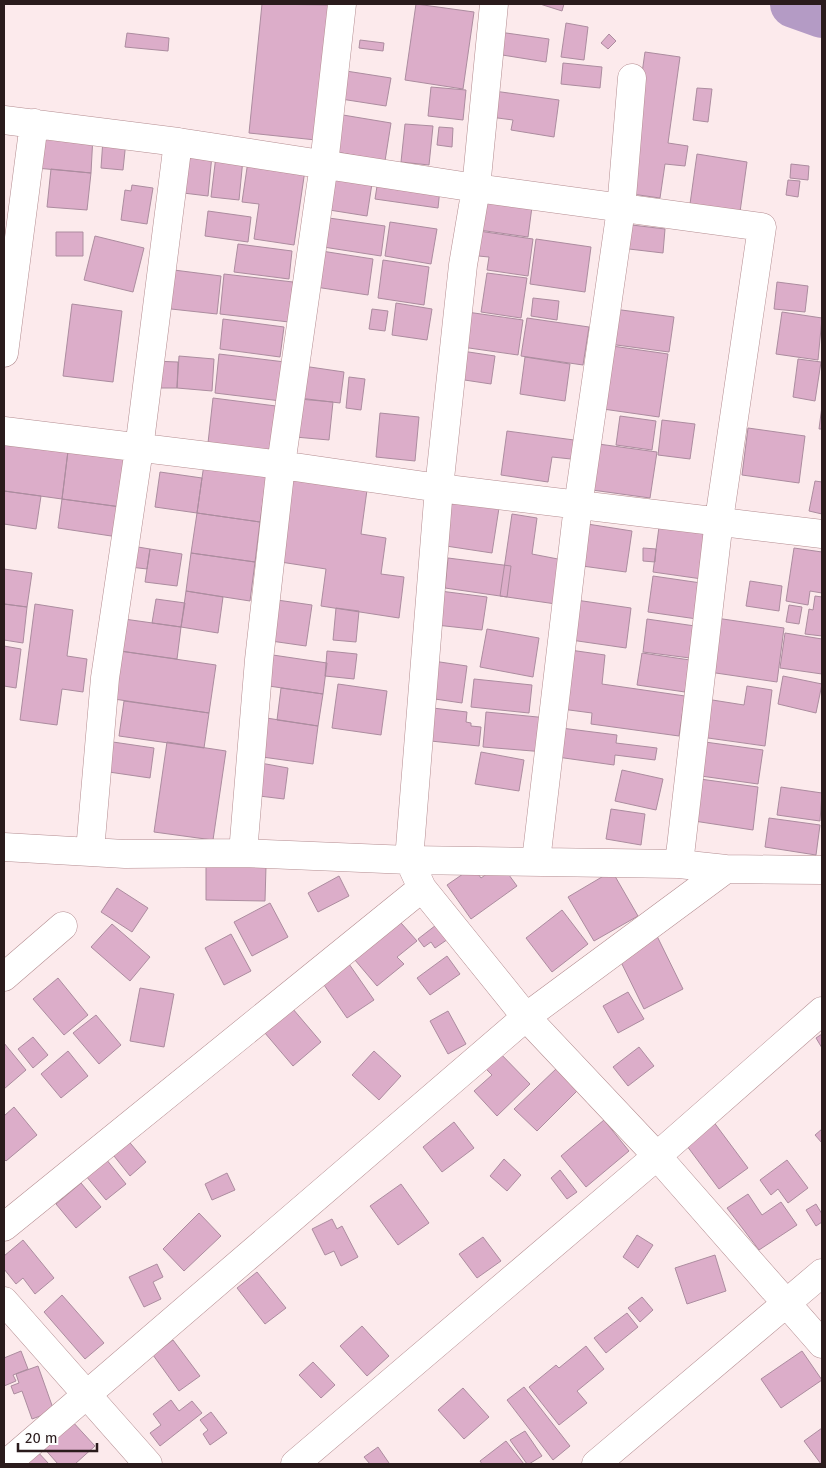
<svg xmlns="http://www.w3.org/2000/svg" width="826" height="1468" viewBox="0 0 826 1468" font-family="'Fira Sans',sans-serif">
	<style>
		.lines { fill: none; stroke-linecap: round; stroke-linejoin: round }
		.river { stroke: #b49bc5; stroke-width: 48 }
		.building { fill: #dcadc9; stroke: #ac8c9f }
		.minor-casing { stroke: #b48d91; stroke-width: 29 }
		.minor { stroke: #fff; stroke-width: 28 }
	</style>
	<rect width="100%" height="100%" fill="#fceaec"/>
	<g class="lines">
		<path class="river" d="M794 4 822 14"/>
	</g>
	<path class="building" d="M262 4 330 5 316 140 249 133Z
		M416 4 474 12 463 89 405 80Z
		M540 4H564L562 11Z
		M566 23 588 27 584 60 561 57Z
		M499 32 549 39 546 62 496 54Z
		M127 33 169 38 168 51 125 47Z
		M609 34 616 41 608 49 601 43Z
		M360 40 384 43 383 51 359 48Z
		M645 52 680 57 668 143 688 146 685 166 665 164 660 198 625 193Z
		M563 63 602 67 600 88 561 84Z
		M346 71 391 78 386 106 341 99Z
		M431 87 466 90 463 120 428 116Z
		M697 88 712 89 708 122 693 120Z
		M494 91 559 100 554 137 511 130 513 120 490 117Z
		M337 114 391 123 385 161 331 151Z
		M405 124 433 126 429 165 401 162Z
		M439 127 453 128 452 147 437 145Z
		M39 131 93 135 91 173 36 168Z
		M103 139 126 141 123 170 101 168Z
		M179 151 212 155 208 196 175 192Z
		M697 154 747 162 740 212 690 204Z
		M216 156 243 159 239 200 211 197Z
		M248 161 305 170 294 245 254 239 259 204 242 202Z
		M791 164 809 166 808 180 790 178Z
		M51 169 91 173 87 210 47 207Z
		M329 170 373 177 367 216 323 209Z
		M378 180 440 189 438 208 375 199Z
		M788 180 800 181 798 197 786 195Z
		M132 185 153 188 147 224 121 220 125 190 131 191Z
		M477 191 533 199 528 237 472 229Z
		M208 211 251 217 248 242 205 236Z
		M322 217 385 226 381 256 317 246Z
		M390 222 437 229 431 264 385 256Z
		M632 225 665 229 663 253 629 249Z
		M472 230 533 239 528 276 487 270 489 257 468 255Z
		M56 232H83V256H56Z
		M95 236 144 248 133 292 84 280Z
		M536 239 591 247 585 292 530 284Z
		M238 244 292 251 289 279 234 272Z
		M315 250 373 259 368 295 309 286Z
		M383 260 429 267 424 305 378 298Z
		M166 269 221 276 217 314 162 308Z
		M487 273 527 278 521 318 481 312Z
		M224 274 293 282 289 322 220 314Z
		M777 282 808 286 805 312 774 309Z
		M533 298 559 301 557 320 531 316Z
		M396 303 432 309 427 340 392 335Z
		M72 304 122 311 113 382 63 376Z
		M372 309 388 311 385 331 369 329Z
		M614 309 674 317 669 352 609 344Z
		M460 311 523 320 518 355 455 346Z
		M782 312 822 318 818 360 776 354Z
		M527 318 589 327 583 365 521 356Z
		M223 319 284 327 280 357 220 349Z
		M605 345 668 354 659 417 596 408Z
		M462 351 495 356 491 384 458 379Z
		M219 354 285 362 281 401 215 393Z
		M179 356 214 359 212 391 177 388Z
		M525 357 570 364 565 401 520 394Z
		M798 359 821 362 815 401 793 397Z
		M152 361 178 362 177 388H151Z
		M303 366 344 372 340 403 299 398Z
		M349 377 365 379 361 410 346 408Z
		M213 398 276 406 270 450 208 443Z
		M299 399 333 402 329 440 295 437Z
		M822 406V429H819Z
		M380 413 419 417 415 461 376 457Z
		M620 416 656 421 652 450 616 445Z
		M662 420 695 424 690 459 658 455Z
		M748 428 805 436 799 483 742 475Z
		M507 431 574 440 571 459 552 457 548 482 501 475Z
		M4 442 68 451 62 499 4 491Z
		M591 443 657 452 650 498 585 489Z
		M68 451 128 460 121 507 62 499Z
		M204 464 267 473 260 522 197 513Z
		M160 472 202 478 197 513 155 507Z
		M285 478 367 490 361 534 386 538 381 574 404 577 399 618 321 606 326 569 274 561Z
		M815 481 822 482V514L809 511Z
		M4 491 41 496 36 529 4 524Z
		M62 499 121 507 118 537 58 528Z
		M452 501 499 508 492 553 446 546Z
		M197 513 260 522 255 562 191 553Z
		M512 514 537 518 532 554 563 560 556 604 500 596Z
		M581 523 632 531 626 572 575 565Z
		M659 527 708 534 702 579 653 572Z
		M132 546 150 549 147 569 130 567Z
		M643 548 656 549 655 562 643 561Z
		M794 548 822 552V593L810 591 808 605 786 601Z
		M150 549 182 554 177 586 145 582Z
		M191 553 255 562 250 601 186 591Z
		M448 558 511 566 507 597 445 588Z
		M4 569 32 573 27 607 4 604Z
		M653 576 701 583 697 619 648 612Z
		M750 581 782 586 779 611 746 606Z
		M186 591 223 597 218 633 181 627Z
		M440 591 487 597 482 630 436 625Z
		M815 596 822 597V636L805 634 809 609 813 610Z
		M156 599 185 603 181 627 152 623Z
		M270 599 312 605 306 646 264 640Z
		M569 599 631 608 626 648 564 639Z
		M4 604 27 607 23 643 4 640Z
		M35 604 73 610 67 656 87 659 83 692 62 689 57 725 20 720Z
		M789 605 802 607 799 624 786 622Z
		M336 608 359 611 356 642 333 640Z
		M117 618 181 627 177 659 113 650Z
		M716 618 784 628 777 682 709 672Z
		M647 619 695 626 690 658 643 652Z
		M487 629 539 638 533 677 480 667Z
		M785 633 822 639V674L780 668Z
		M4 646 21 649 16 688 4 686Z
		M563 649 605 655 602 684 685 696 679 736 591 724 592 713 554 708Z
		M113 650 216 665 209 713 107 698Z
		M327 651 357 654 354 679 325 676Z
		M642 653 690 660 685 692 637 685Z
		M266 654 327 663 323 694 262 685Z
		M433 661 467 666 462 703 428 698Z
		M783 676 822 684 816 713 778 704Z
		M474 679 532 685 529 713 471 707Z
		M338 684 387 691 381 735 332 728Z
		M747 686 772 690 765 746 701 737 706 699 744 705Z
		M281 688 323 694 318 726 277 720Z
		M124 701 209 713 204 748 119 736Z
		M424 707 467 712 466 722 471 723V726L481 727 479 746 421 740Z
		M486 712 548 718 545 752 483 747Z
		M260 717 318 726 313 764 255 756Z
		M553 727 617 735 616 743 657 748 655 760 615 755 614 765 550 756Z
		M106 741 154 748 150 778 102 771Z
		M167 742 226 751 213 840 154 832Z
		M705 742 763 750 758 784 701 776Z
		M481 752 524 760 519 791 475 784Z
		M255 762 288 768 284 799 251 795Z
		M622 770 663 779 656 810 615 801Z
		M700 779 758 787 753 830 694 821Z
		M781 787 822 793 820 821 777 815Z
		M611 809 645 814 641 845 606 839Z
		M769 818 820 825 816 855 765 847Z
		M501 864 517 886 471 919 447 885 473 867 481 878Z
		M206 865 266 866 265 901 206 900Z
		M612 871 638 916 594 941 568 897Z
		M339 876 349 896 318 912 308 893Z
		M117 888 148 908 132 932 101 912Z
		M270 903 288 937 252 956 234 922Z
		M562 910 588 944 552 972 526 938Z
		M394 915 417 941 397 957 404 964 377 986 349 953Z
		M440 922 451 937 435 948 431 942 424 947 418 939Z
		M112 924 150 957 130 981 91 947Z
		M231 934 251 971 224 985 205 948Z
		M656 934 683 989 644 1009 617 954Z
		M447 956 460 974 430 995 417 978Z
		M349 964 374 1000 347 1018 322 982Z
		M58 978 88 1015 64 1035 33 999Z
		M140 988 174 994 164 1047 130 1041Z
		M628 992 644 1019 618 1033 603 1006Z
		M287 1002 321 1042 293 1066 259 1026Z
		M448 1011 466 1044 448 1054 430 1021Z
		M96 1015 121 1045 99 1064 73 1033Z
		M822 1034V1048L816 1038Z
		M33 1037 48 1055 33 1068 18 1049Z
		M4 1043 26 1070 4 1089Z
		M639 1047 654 1066 628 1086 613 1067Z
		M496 1049 530 1084 497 1116 474 1091 492 1075 481 1064Z
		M68 1051 88 1076 61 1098 41 1074Z
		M374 1051 401 1076 379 1100 352 1075Z
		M557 1068 578 1090 537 1131 514 1109Z
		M14 1107 37 1135 6 1161 4 1159V1116Z
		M604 1120 629 1151 586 1187 561 1156Z
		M713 1121 748 1168 719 1189 684 1142Z
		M454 1122 474 1148 442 1172 423 1147Z
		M822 1129V1143L815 1135Z
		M126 1138 146 1162 130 1176 110 1151Z
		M106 1159 126 1184 106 1200 86 1176Z
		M504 1159 521 1175 507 1191 490 1176Z
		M787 1160 808 1188 788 1203 778 1189 771 1195 760 1180Z
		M560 1170 577 1192 567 1199 551 1178Z
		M227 1173 235 1190 212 1200 205 1184Z
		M81 1183 101 1207 76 1228 56 1204Z
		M401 1184 429 1223 398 1245 370 1206Z
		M748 1194 762 1215 781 1202 797 1225 759 1250 727 1208Z
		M816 1204 822 1214V1222L816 1226 806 1210Z
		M199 1213 221 1236 184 1271 163 1249Z
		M332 1219 337 1229 342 1226 358 1257 341 1266 334 1251 325 1255 312 1229Z
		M637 1235 653 1245 638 1268 623 1257Z
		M483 1237 501 1261 477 1278 459 1254Z
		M23 1240 54 1278 35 1294 23 1278 16 1284 4 1269V1256Z
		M715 1255 726 1291 687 1304 675 1268Z
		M157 1264 163 1277 153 1282 161 1299 144 1307 129 1277Z
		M257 1272 286 1308 265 1324 237 1288Z
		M62 1295 104 1343 85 1359 44 1312Z
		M642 1297 653 1310 640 1322 628 1308Z
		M627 1313 638 1327 606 1353 594 1338Z
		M362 1326 389 1356 367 1376 340 1346Z
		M173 1340 200 1376 179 1391 153 1355Z
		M586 1346 604 1369 577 1391 587 1403 559 1425 529 1387 556 1365 559 1368Z
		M21 1351 28 1369 13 1375 16 1381 4 1386V1358Z
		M802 1351 822 1380 781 1408 761 1379Z
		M313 1362 335 1385 321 1398 299 1375Z
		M38 1366 54 1411 32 1419 22 1391 14 1394 11 1386 19 1383 16 1374Z
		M524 1387 570 1446 553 1460 507 1400Z
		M463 1388 489 1417 464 1439 438 1410Z
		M171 1400 179 1411 192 1401 202 1413 160 1446 150 1433 161 1425 153 1414Z
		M211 1412 227 1433 210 1445 203 1434 208 1430 200 1420Z
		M71 1420 95 1446 75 1464H58L42 1446Z
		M822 1428V1464H821L804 1441Z
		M525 1431 542 1456 529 1464H527L510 1440Z
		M506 1441 524 1464H482L480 1461Z
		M378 1447 389 1463 388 1464H370L364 1457Z
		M36 1450 49 1464H21Z"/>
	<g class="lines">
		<defs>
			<path id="minor" d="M494 4 476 188 463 265 439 488 409 860 422 888 526 1017 657 1156 822 1344
				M4 120 178 142 476 188 762 227 719 520 679 864
				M4 353 34 123
				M4 431 281 465 439 488 822 534
				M4 847 125 854 243 853 409 860 679 864 726 869 822 870
				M90 851 105 678 139 449 178 142
				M243 853 259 660 281 465 324 164 342 4
				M536 861 578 506 621 209 632 78
				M4 977 63 926
				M4 1227 422 888
				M4 1301 148 1464
				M6 1464 526 1017 726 869
				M295 1464 657 1156 822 1011
				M596 1464 822 1273"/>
		</defs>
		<use href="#minor" class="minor-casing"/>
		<use href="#minor" class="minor"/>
	</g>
	<rect width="826" height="1468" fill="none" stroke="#2a1b1c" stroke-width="10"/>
	<path d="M18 1443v8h79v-8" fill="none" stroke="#2a1b1c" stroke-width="2.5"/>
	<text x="25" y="1443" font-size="15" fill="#2a1b1c" stroke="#fdfdfd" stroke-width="4" paint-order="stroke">20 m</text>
</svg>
